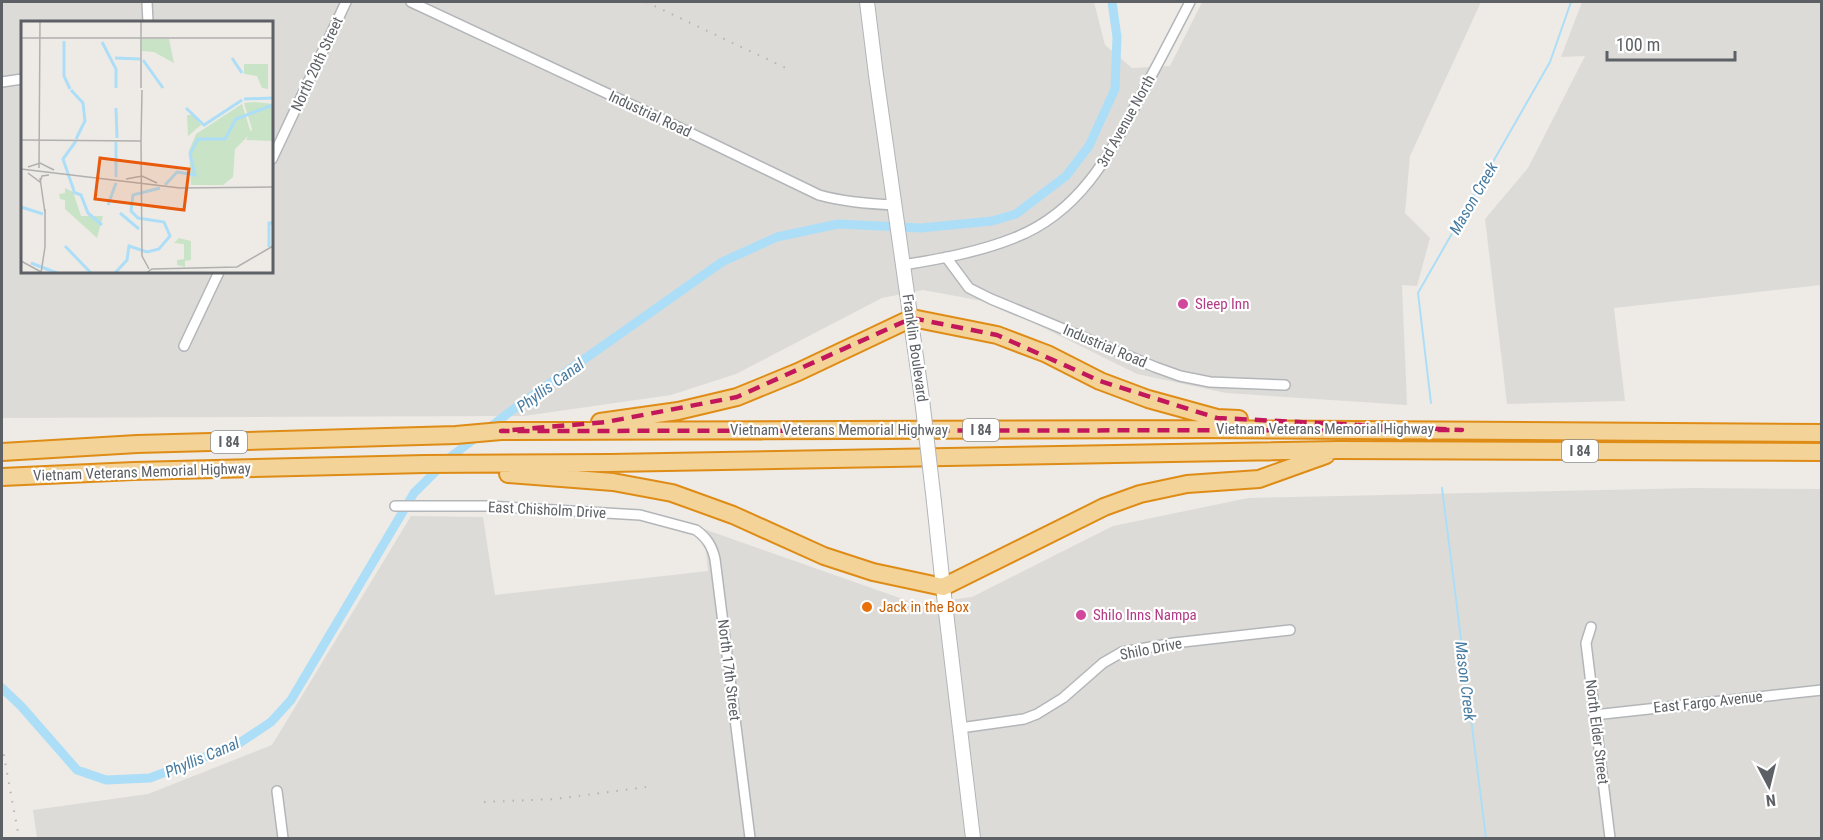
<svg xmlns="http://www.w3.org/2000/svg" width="1823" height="840" viewBox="0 0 1823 840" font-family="'Roboto Condensed',sans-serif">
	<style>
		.industrial { fill: #dddbd8; fill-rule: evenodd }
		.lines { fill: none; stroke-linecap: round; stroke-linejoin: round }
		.stream { stroke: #addef7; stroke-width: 2 }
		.canal { stroke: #addef7; stroke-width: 9 }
		.street-casing { stroke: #b3b6b9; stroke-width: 12 }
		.secondary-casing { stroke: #b2b5b9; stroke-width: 16 }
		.highway-casing { stroke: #de8c16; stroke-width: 20 }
		.street { stroke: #fff; stroke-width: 9 }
		.secondary { stroke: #fff; stroke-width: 14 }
		.highway { stroke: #f3d398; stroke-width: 16 }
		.rail { stroke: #b3b4b5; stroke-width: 2; stroke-dasharray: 1.5 8; stroke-linecap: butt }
		.secondary-bridge-casing { stroke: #b2b5b9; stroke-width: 16; stroke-linecap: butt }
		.secondary-bridge { stroke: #fff; stroke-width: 14 }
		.marked { fill: none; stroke: #c2185b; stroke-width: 4.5; stroke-dasharray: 12 8; stroke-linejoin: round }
		.hotel-dot { fill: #d1479c; stroke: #fff; stroke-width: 2 }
		.food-dot { fill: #e8710a; stroke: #fff; stroke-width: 2 }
		.labels { text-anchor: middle; stroke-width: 4.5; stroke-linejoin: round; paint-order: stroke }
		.shield { fill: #fff; stroke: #8e9093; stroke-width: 1.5 }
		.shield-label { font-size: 14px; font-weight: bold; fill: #5d6165 }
		.street-label { font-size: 15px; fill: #5d6165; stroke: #fff }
		.hotel-label { font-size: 15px; fill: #b23c85; stroke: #fff; text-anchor: start }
		.food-label { font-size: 15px; fill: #c56008; stroke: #fff; text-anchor: start }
		.water-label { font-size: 16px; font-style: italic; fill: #477ba0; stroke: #fff }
		.inset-river { fill: none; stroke: #addef7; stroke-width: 3 }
		.inset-road { fill: none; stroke: #b0b0ae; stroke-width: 1.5 }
		.view { fill: #e8590c; fill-opacity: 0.15; stroke: #e8590c; stroke-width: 3 }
		.inset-edge { fill: none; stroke: #5d6165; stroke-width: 3 }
	</style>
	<rect width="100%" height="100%" fill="#eeebe6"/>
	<path class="industrial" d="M2 2H1094L1105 45 1132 68 1170 66 1202 2H1481L1410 156 1405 213 1430 238 1417 286 1402 285 1407 405 1226 393 1137 374 993 303 923 290 882 298 736 374 671 395 524 416 2 418ZM22 22H272V272H22Z
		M1582 2H1821V285L1614 308 1625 401 1507 404 1485 219 1528 168 1585 56 1561 57Z
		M1695 488 1821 489V838H37L33 810 148 794 272 745 411 516 483 517 495 595 708 571 704 529 917 604 972 597 1113 526 1248 498Z"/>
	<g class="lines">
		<path class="stream" d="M1431 403 1418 293 1550 62 1571 2
			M1442 488 1486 838"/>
		<path class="canal" d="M2 688 21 706 77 770 106 780 150 778 238 744 271 722 291 700 414 493 449 458 515 408 722 262 777 237 838 224 921 228 992 221 1016 214 1066 176 1089 146 1115 89 1117 37 1112 2"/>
		<defs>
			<path id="street" d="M147 2 148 22
				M411 2 649 113 819 195C844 202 869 204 895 205
				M2 82 22 79
				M272 159 346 2
				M946 257 969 288 991 299 1155 367 1180 376 1210 382 1285 385
				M903 265C940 259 979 252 1014 238 1081 212 1110 154 1141 95 1158 64 1174 33 1190 2
				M184 346 219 272
				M395 506H487L640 515 696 530C707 538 712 546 715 559L750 838
				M1591 627 1586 643 1610 838
				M1594 715 1822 690
				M960 728 1024 719 1037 714 1063 698 1103 663 1122 652 1174 643 1290 630
				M277 791 283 838"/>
			<path id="secondary" d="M867 2 876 75 922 399
				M934 502 943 587 973 838"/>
			<path id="highway" d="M600 422 678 411 737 397 798 372 912 318 997 335 1047 354 1100 381 1148 399 1217 418 1239 419
				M2 452 137 444 456 435 501 431 1205 429 1822 433
				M508 474 613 482 672 493 733 515 824 556 873 572 943 587 1104 507 1140 494 1187 484 1259 479 1326 455
				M2 477 134 471 425 464 610 463 1338 450 1822 452"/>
		</defs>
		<use href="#street" class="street-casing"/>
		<use href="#secondary" class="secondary-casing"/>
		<use href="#highway" class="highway-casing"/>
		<use href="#street" class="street"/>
		<use href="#secondary" class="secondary"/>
		<use href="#highway" class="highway"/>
		<path class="rail" d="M646 2 788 69
			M2 745 19 838
			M484 802 555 799 646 787"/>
		<defs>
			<path id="secondary-bridge" d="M922 399 934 502"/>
		</defs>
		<use href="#secondary-bridge" class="secondary-bridge-casing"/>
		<use href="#secondary-bridge" class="secondary-bridge"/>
	</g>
	<path class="marked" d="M912 318 997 335 1100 381 1217 418 1462 430 501 431 606 422 737 397Z"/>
	<g class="hotel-dot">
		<circle cx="1183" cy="304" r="6"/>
		<circle cx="1081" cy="615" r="6"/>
	</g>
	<circle class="food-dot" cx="867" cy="607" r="6"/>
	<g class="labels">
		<g class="shield">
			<rect x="963" y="419" width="36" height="22" rx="4.5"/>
			<rect x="211" y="431" width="36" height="22" rx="4.5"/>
			<rect x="1562" y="440" width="36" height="22" rx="4.5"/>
		</g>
		<g class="shield-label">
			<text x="981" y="435">I 84</text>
			<text x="229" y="447">I 84</text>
			<text x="1580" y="456">I 84</text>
		</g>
		<g class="street-label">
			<text transform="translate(317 64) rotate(-65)" y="5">North 20th Street</text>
			<text transform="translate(650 114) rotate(25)" y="5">Industrial Road</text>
			<text transform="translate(1126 121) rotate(-61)" y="5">3rd Avenue North</text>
			<text transform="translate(1105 346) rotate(23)" y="5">Industrial Road</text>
			<text transform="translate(915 348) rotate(82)" y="5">Franklin Boulevard</text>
			<text x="1325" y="434">Vietnam Veterans Memorial Highway</text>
			<text x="839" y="435">Vietnam Veterans Memorial Highway</text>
			<text transform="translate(142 472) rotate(-2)" y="5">Vietnam Veterans Memorial Highway</text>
			<text transform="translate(547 510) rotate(3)" y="5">East Chisholm Drive</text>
			<text transform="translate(1151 649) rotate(-11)" y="5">Shilo Drive</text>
			<text transform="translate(729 670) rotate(83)" y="5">North 17th Street</text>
			<text transform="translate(1708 702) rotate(-6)" y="5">East Fargo Avenue</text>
			<text transform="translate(1597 732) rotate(83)" y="5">North Elder Street</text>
		</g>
		<g class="hotel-label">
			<text x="1195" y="309">Sleep Inn</text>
			<text x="1093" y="620">Shilo Inns Nampa</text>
		</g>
		<g class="food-label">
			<text x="879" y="612">Jack in the Box</text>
		</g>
		<g class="water-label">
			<text transform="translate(1473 198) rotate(-60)" y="6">Mason Creek</text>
			<text transform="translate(550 385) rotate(-36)" y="6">Phyllis Canal</text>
			<text transform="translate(1466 681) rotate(83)" y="6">Mason Creek</text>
			<text transform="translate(202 757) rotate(-23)" y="6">Phyllis Canal</text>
		</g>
	</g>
	<g transform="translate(21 21)">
		<rect width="252" height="252" fill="#eeebe6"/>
		<path d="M121 18H148L153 42 133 31 121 30ZM223 43H247V68L241 67 236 55 223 53ZM234 81 252 83V120L225 119 231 108 223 82ZM221 83 230 112 214 128 212 156 202 164H170L168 130 175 113ZM166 94H173L180 104 167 115ZM44 167 52 171 60 195H82L76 217 44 188V179L39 178 38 173 44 172ZM158 217 170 220V239L164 240V246L156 244V239L163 238V223L153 222Z" fill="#c8e3c5"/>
		<path class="inset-river" d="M43 20V55L49 68M81 21 95 48V67M94 37 119 38M211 37 221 52M122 39 142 67M50 69 62 82 64 100 55 118M223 78 252 77M95 87 96 117M165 87 183 104 221 79M95 121V156M144 164 156 151 174 154 169 133 177 118H204L215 98 252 84M53 170 42 138 55 120M52 171 60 174 67 192 81 204M87 184 95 162M0 186 22 193M99 192 118 208M44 225 70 252M248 226V202H252M10 242 36 252M94 252 106 239 108 225 126 231 138 228 149 215 143 201 117 197 110 190 112 174 139 167"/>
		<path class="inset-road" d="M0 17H252M120 67V0M0 119 120 120M120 120 121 235 128 248M120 120 121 69M7 146 19 142 33 149M18 147 19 0M0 148 159 167 252 166M7 152 19 161 21 155 28 154M19 157 24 192M105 158 121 155 136 162M0 240 22 252M20 252 24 226V188M125 252 131 248 216 246 252 225"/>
		<path class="view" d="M79 137 168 148 163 189 74 178Z"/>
		<rect width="252" height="252" class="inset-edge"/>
	</g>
	<rect width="1823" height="840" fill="none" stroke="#5d6165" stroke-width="6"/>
	<g transform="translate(1769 786) rotate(173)" stroke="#ffffff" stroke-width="4.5" paint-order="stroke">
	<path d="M0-4.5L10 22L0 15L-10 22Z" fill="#5d6165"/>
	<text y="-9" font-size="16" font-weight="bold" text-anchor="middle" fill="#5d6165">N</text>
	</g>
	<path d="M1607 51v9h128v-9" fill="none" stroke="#5d6165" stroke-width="3"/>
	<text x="1616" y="51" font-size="18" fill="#5d6165" stroke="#ffffff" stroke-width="4.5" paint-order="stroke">100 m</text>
</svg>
